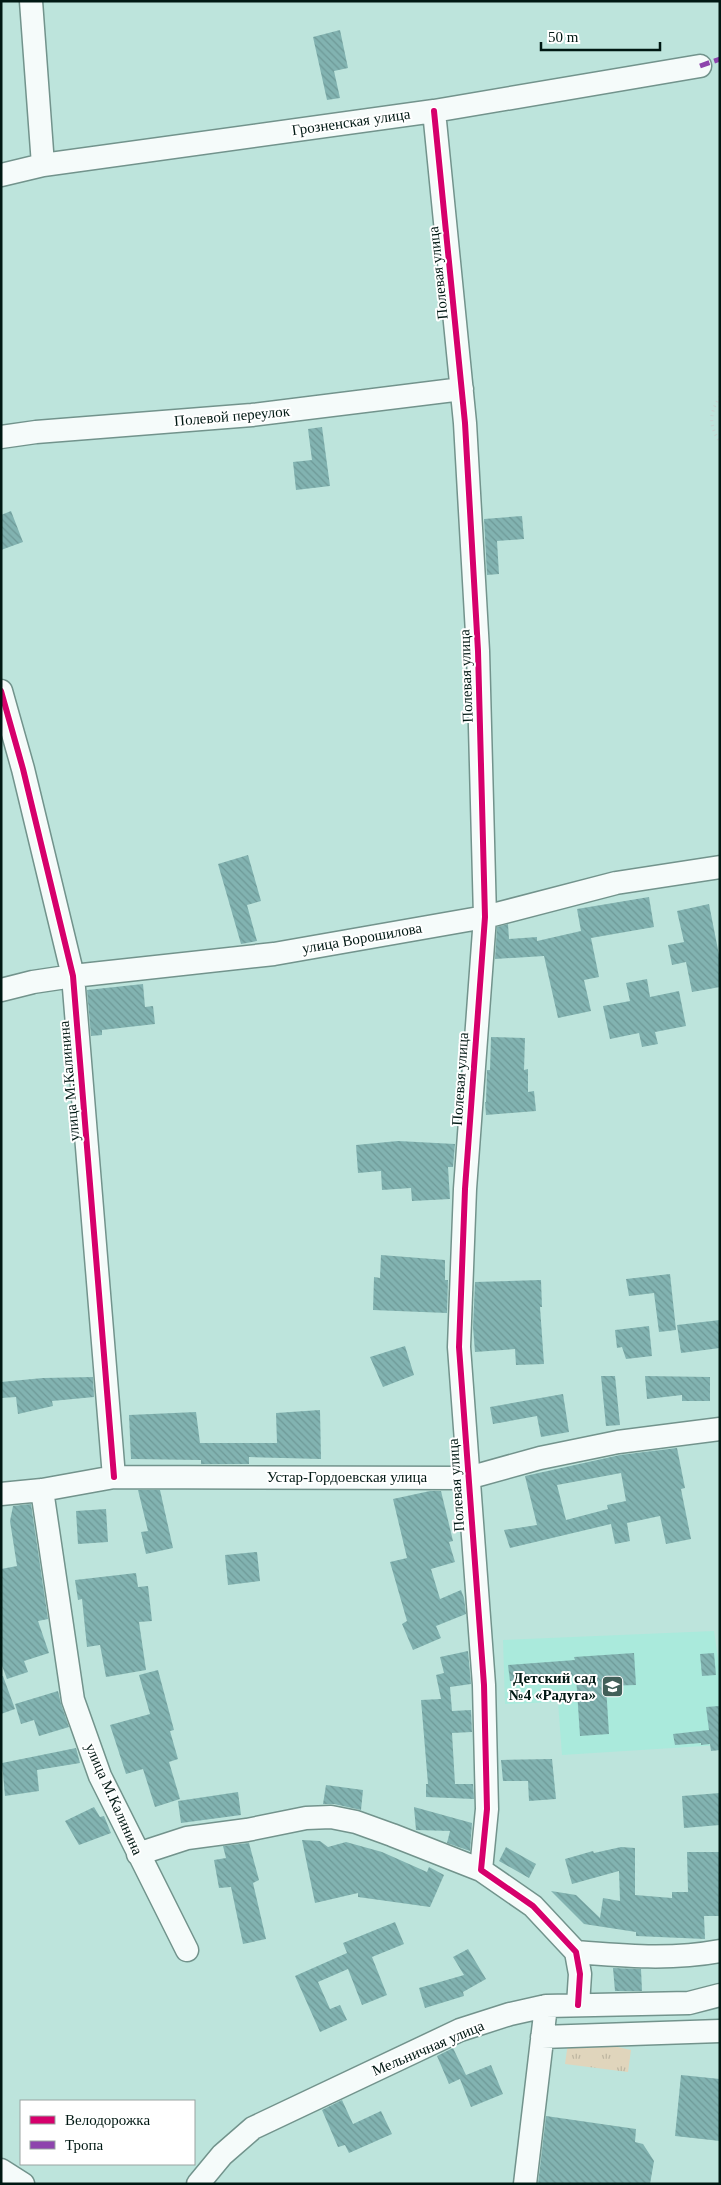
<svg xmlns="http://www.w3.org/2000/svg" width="721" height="2185" viewBox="0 0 721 2185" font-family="'Times New Roman',serif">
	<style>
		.built { fill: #aaeadc }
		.grass { fill: url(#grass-tufts) }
		.building { fill: url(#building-back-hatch); fill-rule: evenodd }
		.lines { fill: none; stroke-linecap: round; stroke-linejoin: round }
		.minor-casing { stroke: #72938c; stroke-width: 25 }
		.path { stroke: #c6d1cf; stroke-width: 3; stroke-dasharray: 1 4; stroke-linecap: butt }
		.minor { stroke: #f5fbfa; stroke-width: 22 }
		.quiet { stroke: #8e44ad; stroke-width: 5; stroke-dasharray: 10 5; stroke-linecap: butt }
		.cycleway-casing { stroke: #fff; stroke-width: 9 }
		.cycleway { stroke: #d6006c; stroke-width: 6 }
		.labels { text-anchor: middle; stroke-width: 4; stroke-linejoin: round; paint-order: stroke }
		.street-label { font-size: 15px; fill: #001813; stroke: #fff }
		.poi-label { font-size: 15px; font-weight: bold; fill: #001813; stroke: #fff; text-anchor: end }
	</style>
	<defs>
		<pattern id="grass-tufts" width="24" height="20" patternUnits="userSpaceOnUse" patternTransform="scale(1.25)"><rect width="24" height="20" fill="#e0d5bc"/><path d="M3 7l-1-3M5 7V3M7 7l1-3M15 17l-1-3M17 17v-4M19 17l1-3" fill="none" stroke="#beb6a1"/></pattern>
		<pattern id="building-back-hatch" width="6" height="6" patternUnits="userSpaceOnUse" patternTransform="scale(1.25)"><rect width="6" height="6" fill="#82b3b1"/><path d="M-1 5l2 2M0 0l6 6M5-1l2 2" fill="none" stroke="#6e9997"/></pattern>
	</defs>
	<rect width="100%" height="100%" fill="#bde4dc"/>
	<path class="built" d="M714 1631 720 1672V1745L562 1755 558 1702 505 1704 503 1640Z"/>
	<path class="grass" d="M569 2036 631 2050 628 2072 565 2064Z"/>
	<path class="building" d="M340 30 348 68 334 71 340 98 327 100 313 37Z
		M322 427 330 486 296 490 293 462 312 460 308 429Z
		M11 511 23 542 1 550V515Z
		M522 516 524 539 497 541 499 574 487 575 484 519Z
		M248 855 261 901 247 905 257 941 241 944 218 864Z
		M649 897 654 927 591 938 599 977 584 980 591 1011 558 1018 544 956 495 959 497 927 508 924 509 939 537 937V941L581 931 577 909Z
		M709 904 720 960V987L692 992 686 962 672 965 668 945 684 942 677 911Z
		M647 979 650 997 679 991 686 1026 655 1032 658 1044 642 1047 639 1033 610 1039 603 1006 630 1001 626 983Z
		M143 984 145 1007 153 1006 155 1024 102 1030V1035L91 1036 87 990Z
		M491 1037 525 1038 524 1070 528 1069V1092L534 1091 536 1111 486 1115 485 1102H486L487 1070H490Z
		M398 1141 455 1144 453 1167H448L450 1199 412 1201 411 1188 382 1190 381 1171 358 1173 356 1145Z
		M381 1255 445 1260V1280H448L447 1313 373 1310 374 1277 380 1278Z
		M670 1274 676 1330 659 1332 654 1293 629 1296 626 1279Z
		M541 1280 542 1307H540L544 1364 516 1365 515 1349 475 1352 473 1327 475 1282Z
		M720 1320V1348L681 1353 677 1325Z
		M649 1326 652 1356 626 1359 622 1347 617 1348 615 1330Z
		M405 1346 414 1375 383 1387 370 1357Z
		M601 1376H615L620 1425 606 1426Z
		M645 1376 710 1377V1401H682V1395L647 1399Z
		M93 1377 94 1397 52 1401 53 1406 18 1414 16 1397 1 1398V1382L43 1378Z
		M563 1394 569 1432 541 1437 537 1416 493 1424 490 1407Z
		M320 1410 321 1459 249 1457V1464H201V1460L131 1459 129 1415 196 1412 200 1443H277L276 1413Z
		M677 1448 685 1488 681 1489 691 1539 666 1544 660 1516 627 1523 630 1541 615 1544 611 1524 510 1548 504 1530 537 1525 525 1476 620 1455ZM621 1473 626 1501 607 1505 608 1509 566 1520 557 1485Z
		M138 1490H160L173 1548 146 1554 141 1532 148 1531Z
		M430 1491H441L453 1541 449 1542 455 1562 431 1569 440 1599 461 1590 464 1598 466 1614 436 1626 441 1638 413 1650 402 1624 407 1621 390 1562 407 1558 393 1499Z
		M31 1504 48 1619 38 1621 49 1653 24 1661 28 1672 7 1679 1 1663V1569L17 1566 10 1521 13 1506Z
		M106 1509 108 1542 78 1544 76 1511Z
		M257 1552 260 1581 228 1585 225 1555Z
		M136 1573 138 1587 148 1586 152 1621 139 1622 146 1670 106 1677 100 1645 87 1647 82 1599 78 1600 75 1580Z
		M468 1651 471 1684 450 1687 452 1711 471 1710 472 1732 452 1733 455 1784H473L474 1799 426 1797V1784H428L421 1700 441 1699 436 1675 444 1673 440 1657Z
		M634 1653 636 1685 606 1686 609 1734 580 1736 576 1676 510 1681 508 1665 575 1660 574 1657Z
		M714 1653 716 1675 702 1676 700 1654Z
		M158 1670 174 1730 170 1731 178 1759 169 1762 180 1799 155 1807 143 1769 126 1774 110 1725 150 1714 139 1675Z
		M1 1676H3L15 1709 1 1714Z
		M58 1691 61 1704 69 1727 39 1736 34 1720 21 1724 15 1704Z
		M719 1706 720 1750 711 1751 710 1744 701 1745V1743L675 1745 673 1734 709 1730 706 1707Z
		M76 1748 80 1763 37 1770 39 1791 5 1796 2 1763Z
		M552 1759 556 1799 529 1801 528 1781H503L501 1760Z
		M326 1785 363 1790 361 1810 334 1804H323Z
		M238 1792 241 1815 181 1823 178 1801Z
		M720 1793V1825L684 1828 682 1796Z
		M94 1807 100 1817 104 1816 111 1833 79 1845 65 1821Z
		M414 1807 472 1823 470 1851 447 1843 450 1831 416 1830Z
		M302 1840 320 1841 328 1847 346 1842 382 1852 427 1872 429 1867 444 1875 430 1907 358 1897V1893L315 1903Z
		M249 1843 259 1880 253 1883 266 1939 243 1944 231 1887 219 1888 214 1860 226 1858 223 1846Z
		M506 1847 536 1864 529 1878 499 1861Z
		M621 1847 635 1848V1895L672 1898V1892H688L687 1852H720V1916H704L705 1939 636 1936V1932L584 1924 551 1891 576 1895 600 1918 603 1898 620 1901 619 1871 572 1884 565 1859 593 1851 594 1853Z
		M395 1922 404 1944 372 1957 387 1995 362 2005 348 1969 318 1982 330 2009 340 2005 347 2020 320 2032 295 1976 347 1953 343 1943Z
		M468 1949 486 1979 463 1992 464 1996 425 2008 419 1988 464 1975 453 1957Z
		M613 1968 641 1969 642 1991H615Z
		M453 2048 466 2075 491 2065 503 2094 471 2107 460 2079 449 2084 437 2056Z
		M681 2075 720 2079V2141L675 2136Z
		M342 2100 353 2124 381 2111 392 2134 349 2153 345 2145 338 2147 322 2110Z
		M546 2116 636 2129 635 2142 643 2144 654 2161 650 2184H538Z"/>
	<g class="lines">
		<defs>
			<path id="minor" d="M31 1 43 165
				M434 111 465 423 478 651 485 917 465 1189 459 1347 484 1685 487 1809 481 1870 533 1906 576 1952 580 1974 578 2005
				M1 175 43 165 434 111 700 66
				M1 437 36 432 252 415 462 389
				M1 691 23 769 73 976 114 1477
				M1 990 33 982 73 976 274 954 485 917 616 883 720 867
				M42 1490 73 1700 100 1776 187 1950
				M1 1494 42 1490 114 1477 468 1478 540 1458 618 1442 720 1429
				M138 1854 187 1838 247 1830 306 1818 331 1817 356 1822 392 1835 481 1870
				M576 1952C624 1956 672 1960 720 1951
				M542 2037 720 2031
				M1 2170 23 2184
				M198 2184 222 2155 253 2128 460 2030 510 2014 546 2006 689 2003 720 1995
				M525 2184 546 2006"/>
		</defs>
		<use href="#minor" class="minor-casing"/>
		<path class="path" d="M720 397C709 413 709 426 720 442"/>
		<use href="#minor" class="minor"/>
		<path class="quiet" d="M700 66 720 59"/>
		<defs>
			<path id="cycleway" d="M434 111 465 423 478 651 485 917 465 1189 459 1347 484 1685 487 1809 481 1870 533 1906 576 1952 580 1974 578 2005
				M1 691 23 769 73 976 114 1477"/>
		</defs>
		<use href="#cycleway" class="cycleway-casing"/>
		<use href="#cycleway" class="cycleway"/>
	</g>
	<defs>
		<symbol id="school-square" viewBox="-11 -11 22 22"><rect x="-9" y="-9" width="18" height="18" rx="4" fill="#425f59" stroke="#fff"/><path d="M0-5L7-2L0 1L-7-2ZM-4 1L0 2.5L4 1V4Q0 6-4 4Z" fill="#fff"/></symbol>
	</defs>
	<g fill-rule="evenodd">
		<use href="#school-square" x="600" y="1674" width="25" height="25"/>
	</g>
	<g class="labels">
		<g class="street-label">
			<text transform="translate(351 122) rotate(-8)" y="5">Грозненская улица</text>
			<text transform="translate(438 273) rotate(-96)" y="5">Полевая улица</text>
			<text transform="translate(232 416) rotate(-5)" y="5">Полевой переулок</text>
			<text transform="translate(466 676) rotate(-92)" y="5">Полевая улица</text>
			<text transform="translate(362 938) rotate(-10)" y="5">улица Ворошилова</text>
			<text transform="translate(460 1079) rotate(-86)" y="5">Полевая улица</text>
			<text transform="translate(69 1081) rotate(-95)" y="5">улица М.Калинина</text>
			<text x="347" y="1482">Устар-Гордоевская улица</text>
			<text transform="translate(456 1485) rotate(-94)" y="5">Полевая улица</text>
			<text transform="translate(114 1799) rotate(66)" y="5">улица М.Калинина</text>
			<text transform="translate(428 2048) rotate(-23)" y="5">Мельничная улица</text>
		</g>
		<g class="poi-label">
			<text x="596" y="1683">Детский сад<tspan x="596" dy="17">№4 «Радуга»</tspan></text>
		</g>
	</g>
	<rect width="721" height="2185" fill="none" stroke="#001813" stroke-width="5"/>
	<rect x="20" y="2100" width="175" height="65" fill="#ffffff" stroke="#99a3a1"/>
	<rect x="30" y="2116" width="25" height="8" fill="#d6006c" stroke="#99a3a1"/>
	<text x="65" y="2125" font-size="15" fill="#001813">Велодорожка</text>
	<rect x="30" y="2141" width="25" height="8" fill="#8e44ad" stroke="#99a3a1"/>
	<text x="65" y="2150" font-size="15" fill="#001813">Тропа</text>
	<path d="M541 42v8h119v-8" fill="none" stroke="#001813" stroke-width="2.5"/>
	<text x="548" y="42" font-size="15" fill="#001813" stroke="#ffffff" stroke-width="4" paint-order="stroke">50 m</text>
</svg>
